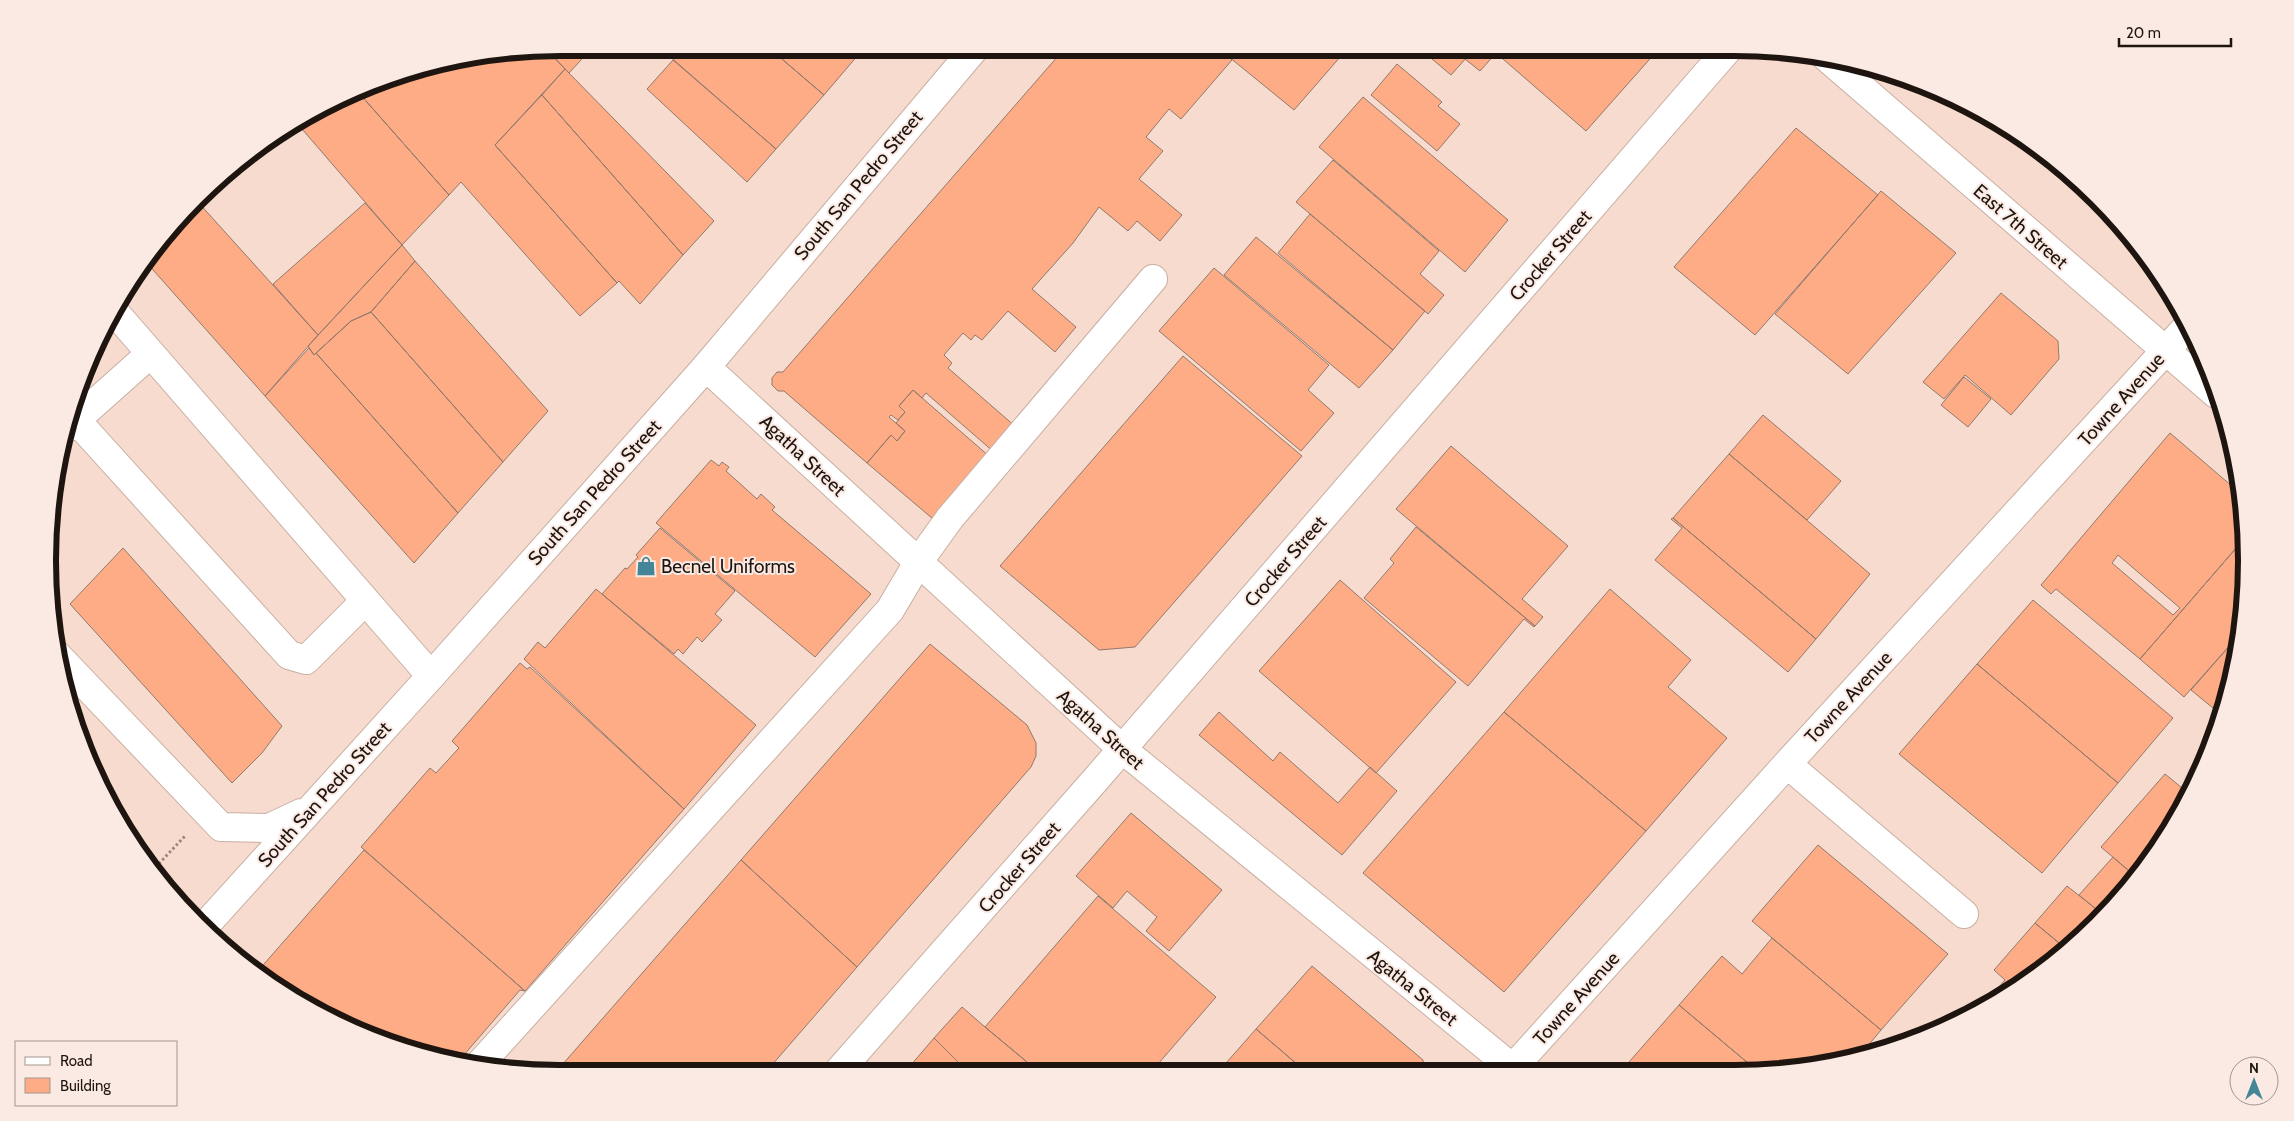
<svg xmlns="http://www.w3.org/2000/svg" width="2294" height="1121" viewBox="0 0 2294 1121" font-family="Cabin,sans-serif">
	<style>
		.building { fill: #fdac85; stroke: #91796d; fill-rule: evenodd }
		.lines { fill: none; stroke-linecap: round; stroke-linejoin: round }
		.minor-casing { stroke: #c9aea2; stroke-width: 30 }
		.major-casing { stroke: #c9aea2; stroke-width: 30 }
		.path { stroke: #9a877d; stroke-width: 3; stroke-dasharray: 2.5 2.5; stroke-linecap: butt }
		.minor { stroke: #fff; stroke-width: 28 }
		.major { stroke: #fff; stroke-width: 28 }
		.labels { text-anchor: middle; stroke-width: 4; stroke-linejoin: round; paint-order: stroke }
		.street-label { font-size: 19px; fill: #1e1510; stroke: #fbeae3 }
		.poi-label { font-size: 19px; fill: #1e1510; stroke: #fbeae3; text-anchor: start }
		.rim { fill: none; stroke: #1e1510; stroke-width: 6 }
	</style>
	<rect width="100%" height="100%" fill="#f6dbce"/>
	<path class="building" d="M560 48H592L569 73 546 49Z
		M660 48H769L824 95 776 149Z
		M769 48H864L824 95Z
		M1065 48H1218L1232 60 1181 119 1169 109 1146 137 1163 151 1139 179 1182 215 1160 241 1137 221 1128 231 1099 207 1073 243 1032 289 1076 327 1055 352 1008 311 982 340 975 335 971 340 963 333 944 355 952 363 948 368 1016 427 995 453 926 393 922 398 913 390 899 406 905 412 898 420 891 415 889 417 905 431 897 441 891 435 867 463 784 391H778L772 385V378L777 372H783Z
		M1218 48H1348L1294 110Z
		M1419 48H1475L1451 75Z
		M1475 48H1656V52L1586 131 1496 53 1480 71 1465 59Z
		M546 49 565 69 495 145 617 283 580 316 461 182 449 195 358 92 395 75 461 57Z
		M673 60 776 149 747 182 647 89Z
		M1397 64 1442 102 1438 106 1460 124 1437 151 1371 95Z
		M565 69 714 221 683 255 542 95Z
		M358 92 449 195 402 245 296 122Z
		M542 95 683 255 640 304 619 281 617 283 495 145Z
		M1363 97 1508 220 1465 272 1319 147Z
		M1796 128 1878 195 1755 335 1674 267Z
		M1333 160 1439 251 1420 274 1444 295 1428 314 1296 202Z
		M1881 191 1956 253 1848 374 1775 314Z
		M197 201 318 335 265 396 146 262 175 222Z
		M365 203 402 245 318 335 273 284Z
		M1310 214 1425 311 1393 350 1278 253Z
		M1256 237 1393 350 1359 388 1224 275Z
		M402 245 415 261 371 312 351 321 314 355 308 346Z
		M415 261 548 411 503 462 371 312Z
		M1214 268 1329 365 1308 390 1334 413 1301 451 1159 331Z
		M2001 293 2058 341 2059 359 2011 415 1965 375 1944 399 1923 382Z
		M371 312 503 462 458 513 316 353 351 321Z
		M309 348 314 355 316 353 458 513 414 563 265 396Z
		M1183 356 1302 456 1135 647 1099 650 1000 566Z
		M1964 377 1991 399 1968 427 1941 405Z
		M913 390 990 457 933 519 867 463 891 435 897 441 905 431 896 423 905 412 899 406Z
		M1763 415 1841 481 1807 520 1729 454Z
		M2170 433 2240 493 2244 539 2140 659 2056 589 2051 594 2041 585ZM2118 555 2180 608 2173 615 2112 563Z
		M1451 446 1568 546 1522 599 1543 617 1535 626 1396 509Z
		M1729 454 1870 574 1816 639 1673 518Z
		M711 460 719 466 722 462 729 467 726 471 757 499 761 494 775 507 772 510 871 594 815 657 656 523Z
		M1673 518 1816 639 1788 672 1655 560 1682 528 1671 519Z
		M1416 527 1535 626 1534 627 1524 619 1468 686 1364 598 1394 563 1390 559Z
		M660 528 735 591 715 614 722 620 702 642 697 637 683 654 678 649 674 654 602 594 625 568 627 569 638 557 636 555Z
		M2244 539 2246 561 2239 635 2184 697 2140 659Z
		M123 548 282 726 262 753 232 783 70 604Z
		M1340 580 1456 682 1376 773 1259 671Z
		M596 589 756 725 684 809 524 659 538 642 545 648Z
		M1610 589 1691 660 1668 687 1727 738 1646 831 1504 712Z
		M2033 600 2173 718 2118 783 1977 664Z
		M2239 635 2237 661 2219 713 2191 690Z
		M930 644 1027 725 1036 743V756L1031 767 857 967 741 860Z
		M520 663 527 669 530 667 684 809 525 991 361 847 430 768 436 773 459 748 452 741Z
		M1977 664 2118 783 2042 873 1899 754Z
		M1219 712 1273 761 1280 752 1338 803 1370 767 1397 791 1342 855 1199 735Z
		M1504 712 1646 831 1504 992 1363 873Z
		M2165 774 2187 792 2136 877 2101 847Z
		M1131 813 1222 890 1169 951 1146 931 1157 917 1127 891 1113 908 1076 876Z
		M1818 845 1948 954 1881 1030 1752 921Z
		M364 850 525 991 520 990 457 1063 364 1034 275 987 257 972Z
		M2113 857 2136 877 2101 913 2079 895Z
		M741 860 857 967 765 1073H555Z
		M2067 886 2101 913 2065 948 2035 923Z
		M1098 896 1216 997 1152 1071 1039 1072 985 1027Z
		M2035 923 2065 948 2046 967 1985 1003 2005 980 1994 970Z
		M1772 938 1881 1030 1862 1053 1801 1069H1755L1679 1005 1722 956 1742 974Z
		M1312 966 1423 1060 1424 1070 1305 1071 1256 1029Z
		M1679 1005 1755 1069 1622 1070Z
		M962 1007 985 1027 1039 1072H968L934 1038Z
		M1256 1029 1305 1071H1219Z
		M934 1038 968 1072H905Z"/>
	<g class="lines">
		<defs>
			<path id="minor" d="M113 310 431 676
				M706 367 1122 749 1515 1070
				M76 420 289 655 306 660 365 601
				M67 428 150 354
				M1787 764 1964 914
				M479 1065 890 610 919 561 950 518 1153 279
				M1511 1070 1787 764 2187 327
				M837 1073 1097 778 1729 48"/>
			<path id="major" d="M1826 57 2216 394
				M57 655 221 827 269 828 301 813
				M203 928 431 676 706 367 975 48"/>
		</defs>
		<use href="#minor" class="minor-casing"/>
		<use href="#major" class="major-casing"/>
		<path class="path" d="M152 871 185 836"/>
		<use href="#minor" class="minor"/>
		<use href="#major" class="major"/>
	</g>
	<defs>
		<symbol id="shop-bare" viewBox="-9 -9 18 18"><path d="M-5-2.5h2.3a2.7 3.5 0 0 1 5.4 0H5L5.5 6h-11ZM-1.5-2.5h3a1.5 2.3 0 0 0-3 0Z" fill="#448598" stroke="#fbeae3" stroke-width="2.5" paint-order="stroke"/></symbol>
	</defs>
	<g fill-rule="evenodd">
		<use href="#shop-bare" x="632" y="552" width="28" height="28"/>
	</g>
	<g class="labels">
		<g class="street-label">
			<text transform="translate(858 185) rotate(-50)" y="7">South San Pedro Street</text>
			<text transform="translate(2021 226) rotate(41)" y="7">East 7th Street</text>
			<text transform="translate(1550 255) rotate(-49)" y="7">Crocker Street</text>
			<text transform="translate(2121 399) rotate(-48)" y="7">Towne Avenue</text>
			<text transform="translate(803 455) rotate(43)" y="7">Agatha Street</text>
			<text transform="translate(594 492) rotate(-48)" y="7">South San Pedro Street</text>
			<text transform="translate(1285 561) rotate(-49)" y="7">Crocker Street</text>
			<text transform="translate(1848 697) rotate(-47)" y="7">Towne Avenue</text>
			<text transform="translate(1101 729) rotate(42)" y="7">Agatha Street</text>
			<text transform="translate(324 794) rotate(-48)" y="7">South San Pedro Street</text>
			<text transform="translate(1019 867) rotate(-49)" y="7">Crocker Street</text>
			<text transform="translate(1413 987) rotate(39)" y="7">Agatha Street</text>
			<text transform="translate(1576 998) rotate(-48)" y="7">Towne Avenue</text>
		</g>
		<g class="poi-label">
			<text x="661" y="573">Becnel Uniforms</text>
		</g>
	</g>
	<path d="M0 0H2294V1121H0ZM560 56H1734A504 504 0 0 1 2238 560V561A504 504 0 0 1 1734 1065H560A504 504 0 0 1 56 561V560A504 504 0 0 1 560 56Z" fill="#fbeae3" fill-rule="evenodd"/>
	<path class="rim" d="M560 56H1734A504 504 0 0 1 2238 560V561A504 504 0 0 1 1734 1065H560A504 504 0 0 1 56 561V560A504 504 0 0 1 560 56Z"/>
	<rect x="15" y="1041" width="162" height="65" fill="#fbeae3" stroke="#a3958f"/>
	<rect x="25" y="1057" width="25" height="8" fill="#ffffff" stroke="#a3958f"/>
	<text x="60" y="1066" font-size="15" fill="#1e1510">Road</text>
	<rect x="25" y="1078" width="25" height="15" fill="#fdac85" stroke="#a3958f"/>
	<text x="60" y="1091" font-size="15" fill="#1e1510">Building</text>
	<g transform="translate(2254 1081)"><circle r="24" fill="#fbeae3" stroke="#a3958f"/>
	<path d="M0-4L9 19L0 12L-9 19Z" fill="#448598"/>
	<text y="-8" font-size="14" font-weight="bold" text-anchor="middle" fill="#1e1510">N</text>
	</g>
	<path d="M2119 38v8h112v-8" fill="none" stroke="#1e1510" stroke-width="2.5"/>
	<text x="2126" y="38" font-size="15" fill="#1e1510" stroke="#fbeae3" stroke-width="4" paint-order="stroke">20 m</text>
</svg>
